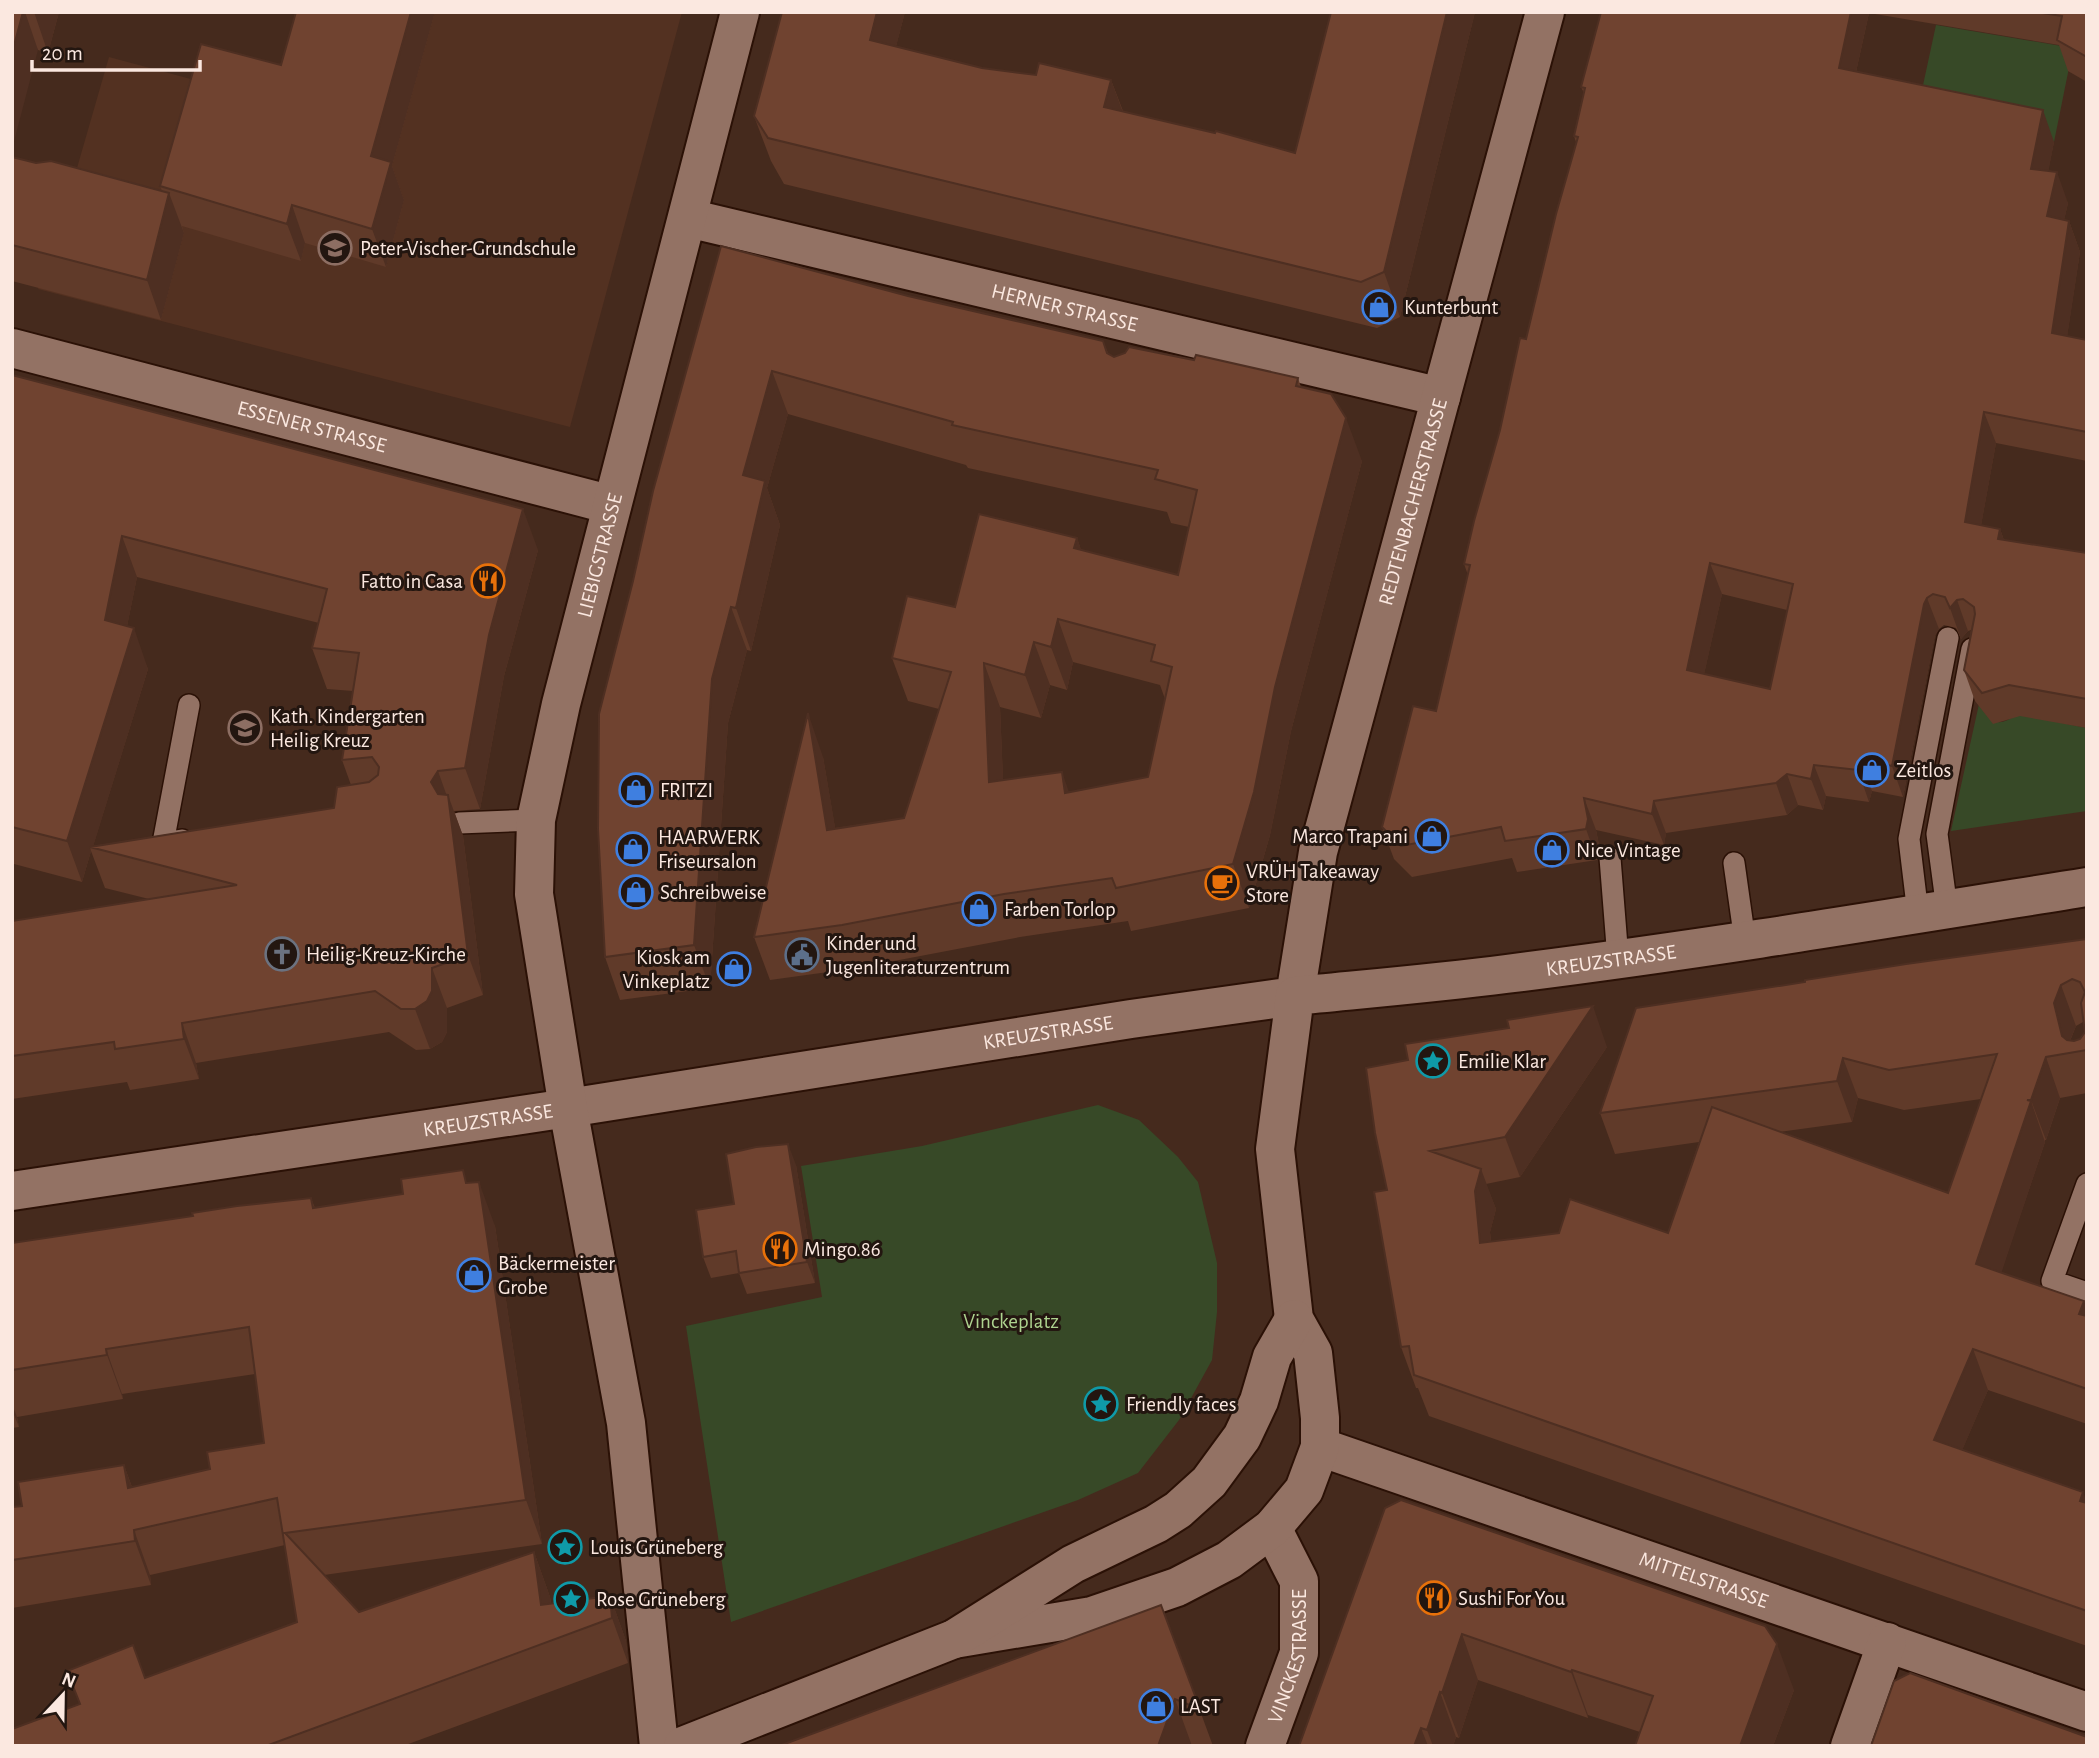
<svg xmlns="http://www.w3.org/2000/svg" width="2099" height="1758" viewBox="0 0 2099 1758" font-family="'Alegreya Sans',sans-serif">
	<style>
		.built { fill: #533121 }
		.green { fill: #374927 }
		.lines { fill: none; stroke-linecap: round; stroke-linejoin: round }
		.lane-casing { stroke: #2b1106; stroke-width: 24 }
		.street-casing { stroke: #2b1106; stroke-width: 42 }
		.secondary-casing { stroke: #2b1106; stroke-width: 42 }
		.lane { stroke: #937264; stroke-width: 21 }
		.street { stroke: #937264; stroke-width: 38 }
		.secondary { stroke: #937264; stroke-width: 38 }
		.wall { fill: #603a29; fill-rule: evenodd }
		.shaded-wall { fill: #4e2f22 }
		.building { fill: #704330; stroke: #4e2f22; stroke-width: 2; fill-rule: evenodd }
		.labels { text-anchor: middle; stroke-width: 6; stroke-linejoin: round; paint-order: stroke }
		.poi-label { font-size: 21px; fill: #fbe8e0; stroke: #231610; text-anchor: start }
		.street-label { font-size: 21px; fill: #fbe8e0; stroke: #231610 }
		.park-label { font-size: 21px; fill: #aed38f; stroke: #231610 }
	</style>
	<rect width="100%" height="100%" fill="#452a1d"/>
	<path class="built" d="M321 12H682L570 427 38 289 64 202 77 168 109 57 213 85 294 103Z"/>
	<path class="green" d="M1936 25 2073 48 2054 142 1917 113Z
		M1979 704C1990 722 1998 729 2017 714L2087 728V811L1951 831Z
		M1098 1105 1139 1120 1178 1157 1198 1182 1217 1263V1312L1212 1360 1179 1420 1138 1473 1078 1500 731 1622 686 1326 822 1297 801 1166 922 1146Z"/>
	<g class="lines">
		<defs>
			<path id="lane" d="M459 823 536 820
				M182 840 163 843 189 705
				M1610 858 1618 959
				M1734 863 1745 941
				M1947 909 1937 834 1972 649
				M1918 914 1909 839 1948 638
				M2087 1184 2052 1281 2087 1293"/>
			<g id="street">
				<path id="s1" d="M688 218 1441 397"/>
				<path id="s2" d="M12 348 612 505"/>
				<path id="s3" d="M12 1191 568 1108 1131 1019 1295 996 1318 852 1545 12"/>
				<path id="s4" d="M1320 1447 2087 1712"/>
				<path id="s5" d="M659 1746 626 1423 568 1108 534 894 536 820 561 704 740 12"/>
				<path id="s6" d="M1265 1746 1299 1653V1581L1272 1528"/>
				<path d="M1850 1746 1887 1642"/>
			</g>
			<g id="secondary">
				<path id="s7" d="M954 1639 1092 1616 1177 1587 1229 1560 1272 1528 1304 1490 1320 1447V1418L1313 1353 1294 1319 1275 1149 1295 996C1365 989 1436 983 1506 974 1700 950 1893 918 2087 887"/>
				<path d="M683 1746 954 1639 1073 1564 1156 1524 1178 1510 1209 1482 1242 1437 1259 1401 1272 1357 1294 1319"/>
			</g>
		</defs>
		<use href="#lane" class="lane-casing"/>
		<use href="#street" class="street-casing"/>
		<use href="#secondary" class="secondary-casing"/>
		<use href="#lane" class="lane"/>
		<use href="#street" class="street"/>
		<use href="#secondary" class="secondary"/>
	</g>
	<path class="wall" d="M12 12H59L48 53 38 50Z
		M296 12H435L392 166 404 200 386 267 305 243 301 261 182 226 184 233 161 320 12 281V157L162 191 160 186 281 65Z
		M905 12 896 46 982 68 1036 75 1111 80 1123 111 1295 153 1331 12H1475L1400 317 1377 328 784 184 771 161 754 116Z
		M1601 12H2087V82L2068 71 2059 45 1869 13 1856 72 2054 142 2048 171 2068 203 2064 220 2069 221 2080 252 2067 336 2087 340V461L1996 443 1981 525 2000 529 2004 540 2087 553V728L2020 716 1993 724 1975 701 1964 670 1971 630 1968 631 1961 639 1956 628 1944 625 1939 629 1935 635 1903 797 1872 791 1869 802 1826 796 1823 810 1798 805 1787 815 1666 833 1664 845 1596 830 1600 850 1597 860 1517 872 1512 858 1412 877 1394 859 1382 827 1436 711 1468 575 1464 564 1526 339 1576 142 1574 136 1584 93 1581 87ZM1722 594 1787 610 1770 689 1704 674Z
		M721 246 908 296 1103 341 1108 353 1114 357 1194 360 1298 378 1301 387 1362 461 1291 731 1270 835 1249 908 1131 931 1128 921 1020 937 857 968 770 980 754 937 823 757 835 828 904 818 939 709 908 701 892 658 955 607 1077 538 1081 550 1178 575 1189 527 1171 523 1167 512 968 468 966 465 788 414 767 488 780 525 751 651 747 650 728 723 710 988 620 1000 605 957ZM1073 662 1160 685 1165 699 1148 777 1069 792 1003 780 1000 707 1041 718 1050 685 1067 690Z
		M12 375 538 550 504 676 480 809 454 811 463 836 483 995 447 1008V1032L442 1042 430 1049 416 1050 389 1032 196 1063 199 1079 130 1090 127 1082 12 1099V921L149 899 105 888 91 851 82 882 14 864 12 870ZM137 577 319 623 312 648 327 689 353 691 342 760 351 785 334 808 93 846 148 669 127 626Z
		M2087 939V1093L2060 1098 2046 1140H2045V1142L2001 1272 2084 1301 2087 1307V1424L1988 1390 1962 1450 2087 1503V1646L1429 1416 1418 1388H1416L1401 1347 1387 1190 1375 1133 1607 1047 1520 1177 1486 1184 1496 1209 1490 1232 1491 1242 1668 1233 1699 1142 1615 1154 1600 1113ZM2083 1022 2085 1032 2080 1039 2074 1041H2070L2076 1026ZM1858 1098 1904 1110 1981 1099 1948 1193 1779 1132 1852 1122Z
		M796 1165 815 1283 747 1294 739 1273 711 1278 703 1257 734 1204Z
		M468 1183 495 1226 542 1544 324 1575 359 1612 534 1552 550 1597 551 1603 610 1596 626 1641 628 1663 403 1746H12L79 1704 145 1678 297 1622 285 1545 150 1575 151 1585 12 1608V1507L22 1506 124 1465 132 1487 210 1469 264 1443 255 1374 122 1394 123 1399 17 1417 19 1427 12 1428V1243L311 1198 315 1208Z
		M1385 1508 1794 1690 1773 1746H1635L1640 1732 1588 1715V1718L1478 1680 1459 1738 1456 1737 1453 1746H1299Z
		M1161 1605 1213 1746H779Z"/>
	<path class="shaded-wall" d="M23 12H25L38 50 12 149V53Z
		M34 12H59L48 53Z
		M411 12H435L392 166 404 200 386 267 372 229 371 156Z
		M877 12H905L886 85 870 40Z
		M1447 12H1475L1400 317 1384 272Z
		M1851 12H1869V13L1850 99 1839 68Z
		M1111 80 1128 126 1104 107Z
		M2043 110 2054 142 2043 200 2031 169Z
		M2057 172 2068 203 2058 248 2047 216Z
		M169 193 184 233 161 320 147 280Z
		M292 205 305 243 301 261 287 224Z
		M2069 221 2080 252 2063 364 2052 333Z
		M772 371 788 414 767 488 780 525 751 651 736 608 743 475Z
		M1984 412 1996 443 1976 553 1965 522Z
		M1346 418 1362 461 1291 731 1270 835 1249 908 1233 864 1275 687Z
		M523 509 538 550 504 676 480 809 465 768 489 635Z
		M2000 529 2011 560 1998 539Z
		M122 536 137 577 120 661 105 620Z
		M1077 538 1092 581 1074 548Z
		M1710 563 1722 594 1698 702 1687 670Z
		M1927 598 1939 629 1935 635 1903 797 1892 766 1924 604Z
		M1957 600 1968 631 1961 639 1950 608Z
		M731 607 747 650 728 723 710 988 694 945 712 679Z
		M1058 619 1073 662 1067 690 1051 647Z
		M134 628 148 669 93 847H90L91 851 82 882 67 841Z
		M1034 642 1050 685 1041 718 1025 675Z
		M984 663 1000 707 1005 825 989 782Z
		M808 713 823 757 843 873 827 830Z
		M1860 759 1872 791 1869 802 1858 770Z
		M1814 765 1826 796 1823 810 1811 779Z
		M438 771 449 802 448 795 463 836 483 995 468 955 431 782Z
		M1062 772 1077 815 1065 793Z
		M1787 774 1798 805 1787 815 1776 783Z
		M1584 798 1596 830 1600 850 1597 860 1586 829Z
		M1654 801 1666 833 1664 845 1652 814Z
		M432 968 447 1008V1032L442 1042 430 1049 415 1009Z
		M2061 985 2076 1026 2069 1043 2062 1036 2054 1003Z
		M1593 1006 1607 1047 1520 1177 1505 1137Z
		M182 1023 196 1063 199 1079 184 1039Z
		M2046 1057 2060 1098 2046 1140 2031 1100Z
		M1843 1058 1858 1098 1852 1122 1837 1081Z
		M2031 1101 2045 1142 1991 1304 1976 1264Z
		M788 1144 796 1165 815 1283 807 1262Z
		M1481 1169 1496 1209 1490 1232 1495 1283 1480 1243 1475 1191Z
		M479 1182 495 1226 542 1544 526 1500Z
		M2084 1301 2087 1307V1335L2079 1314Z
		M106 1349 122 1394 123 1399 107 1355Z
		M1973 1349 1988 1390 1949 1481 1934 1440Z
		M12 1404 17 1417 19 1427 12 1410Z
		M124 1465 140 1510 128 1488Z
		M2083 1492 2087 1503V1519L2080 1501Z
		M134 1530 150 1575 151 1585 135 1541Z
		M534 1552 550 1597 556 1639 541 1605Z
		M610 1596 626 1641 628 1663 612 1618Z
		M1462 1634 1478 1680 1459 1738 1442 1693Z
		M1777 1644 1794 1690 1773 1746H1740Z
		M1572 1670 1588 1715V1718L1571 1672Z
		M1440 1692 1456 1737 1453 1746H1433L1427 1730Z
		M1175 1699 1192 1746H1158Z
		M1421 1728 1428 1746H1414Z"/>
	<path class="building" d="M12 12H23L12 53Z
		M296 12H411L371 156 391 162 372 229 292 205 287 224 160 186 201 44 281 65Z
		M782 12H877L870 40 982 68 1036 75 1039 63 1111 80 1104 107 1215 133 1216 131 1295 153 1331 12H1447L1384 272 1361 282 768 138 754 116Z
		M1601 12H1851L1839 68 2043 110 2031 169 2057 172 2047 216 2069 221 2052 333 2087 340V432L1984 412 1965 522 2000 529 1998 539 2087 553V699L2009 685 1982 693 1964 670 1975 614 1974 607 1963 599 1957 600 1950 608 1945 597 1933 594 1927 598 1924 604 1892 766 1860 759 1858 770 1814 765 1811 779 1787 774 1776 783 1654 801 1652 814 1584 798 1588 819 1586 829 1505 841 1501 827 1401 846 1382 827 1413 706 1436 711 1470 565 1464 564 1474 521 1500 430 1520 338 1526 339 1556 214 1578 137 1574 136 1585 88 1581 87ZM1710 563 1793 584 1770 689 1687 670Z
		M2036 12H2087V57L2057 40 2062 16Z
		M12 157 36 163 51 161 169 193 147 280 12 245Z
		M721 246 908 296 1103 341 1107 353 1114 357 1125 353 1129 347 1194 360 1196 355 1298 378 1296 386 1331 394 1346 418 1275 687 1254 792 1233 864 1116 888 1112 878 1004 894 842 925 754 937 808 713 827 830 904 818 951 672 892 658 907 596 955 607 979 514 1077 538 1074 548 1178 575 1197 490 1155 479 1158 470 952 425 953 422 772 371 743 475 765 481 736 608 731 607 712 679 694 945 605 957 598 829 599 714 633 581 653 491ZM1058 619 1155 645 1151 661 1172 667 1148 777 1065 793 1062 772 989 782 984 663 1025 675 1034 642 1051 647Z
		M12 375 523 509 489 635 465 768 438 771 431 782 438 794 448 795 468 955 432 968V991L427 1001 415 1009H401L375 991 182 1023 184 1039 115 1049 114 1042 12 1056V921L237 885 90 847 334 808 337 787 369 782 378 775 379 767 372 757 342 760 359 653 312 648 327 589 122 536 105 620 134 628 67 841 12 827Z
		M2087 939V1050L2046 1057 2031 1100H2027L2031 1101 1976 1264 2084 1301 2079 1314 2087 1316V1389L1973 1349 1934 1440 2083 1492 2080 1501 2087 1503V1611L1414 1375 1409 1346 1401 1347 1374 1192 1387 1190 1375 1133 1366 1068 1408 1060 1405 1044 1509 1028 1507 1020 1593 1006 1505 1137 1430 1151 1481 1169 1475 1191 1480 1243 1559 1233 1570 1199 1668 1233 1712 1107 1948 1193 1997 1054 1889 1070 1843 1058 1837 1081 1600 1113 1636 1008 1805 982V980L1906 964ZM2072 979 2080 982 2085 992 2081 1003 2085 1032 2080 1039 2074 1041 2067 1040 2062 1036 2054 1003 2061 985Z
		M788 1144 807 1262 739 1273 736 1251 703 1257 696 1210 734 1204 726 1154 756 1147Z
		M463 1170 466 1183 479 1182 526 1500 285 1533 359 1612 534 1552 541 1605 610 1596 612 1618 266 1746H12V1729L80 1704 67 1671 133 1645 145 1678 297 1622 277 1498 134 1530 135 1541 12 1560V1507L22 1506 18 1482 124 1465 128 1488 210 1469 207 1452 264 1443 249 1327 106 1349 107 1355 12 1370V1243L193 1216 192 1213 237 1206 311 1198 313 1208 403 1194 401 1179Z
		M1401 1500 1765 1626 1777 1644 1740 1746H1635L1653 1696 1572 1670 1571 1672 1462 1634 1442 1693 1440 1692 1427 1730 1421 1728 1414 1746H1299L1385 1508Z
		M1161 1605 1200 1709 1175 1699 1158 1746H779Z
		M1910 1673 2087 1737V1746H1871L1894 1681Z"/>
	<defs>
		<symbol id="school-ring" viewBox="-11 -11 22 22"><circle r="9.5" fill="#231610" stroke="#8d6e63" stroke-width="1.5"/><path d="M0-5L7-2L0 1L-7-2ZM-4 1L0 2.5L4 1V4Q0 6-4 4Z" fill="#8d6e63"/></symbol>
		<symbol id="shop-ring" viewBox="-11 -11 22 22"><circle r="9.5" fill="#231610" stroke="#3f7fe0" stroke-width="1.5"/><path d="M-5-2.5h2.3a2.7 3.5 0 0 1 5.4 0H5L5.5 6h-11ZM-1.5-2.5h3a1.5 2.3 0 0 0-3 0Z" fill="#3f7fe0"/></symbol>
		<symbol id="restaurant-ring" viewBox="-11 -11 22 22"><circle r="9.5" fill="#231610" stroke="#e8710a" stroke-width="1.5"/><path d="M-5-6h1v4h1v-4h1v4h1v-4h1v5L-1.5 .5V6h-2V.5L-5-1ZM5-6V6H3V1.5H1.5Q1.5-4 5-6Z" fill="#e8710a"/></symbol>
		<symbol id="cafe-ring" viewBox="-11 -11 22 22"><circle r="9.5" fill="#231610" stroke="#e8710a" stroke-width="1.5"/><path d="M-5.5-4.5H6V0H3Q3 3.5 0 3.5H-2.5Q-5.5 3.5-5.5 0ZM3-3.2v2h1.7v-2ZM-6 4.5H4V6H-6Z" fill="#e8710a"/></symbol>
		<symbol id="church-ring" viewBox="-11 -11 22 22"><circle r="9.5" fill="#231610" stroke="#6b7280" stroke-width="1.5"/><path d="M-1.2-6h2.4v3.5h3.3v2.4h-3.3V6h-2.4V-.1h-3.3v-2.4h3.3Z" fill="#6b7280"/></symbol>
		<symbol id="civic-ring" viewBox="-11 -11 22 22"><circle r="9.5" fill="#231610" stroke="#5c6f8a" stroke-width="1.5"/><path d="M-.6-6.5H3V-4.5H.6V-3L4-1V1h2V6H-6V1h2V-1L-.6-3ZM-1.2 2.5V6h2.4V2.5Z" fill="#5c6f8a"/></symbol>
		<symbol id="sight-ring" viewBox="-11 -11 22 22"><circle r="9.5" fill="#231610" stroke="#0f9aa8" stroke-width="1.5"/><path d="M0-6L1.8-2.2L6-1.7L2.9 1.2L3.7 5.4L0 3.3L-3.7 5.4L-2.9 1.2L-6-1.7L-1.8-2.2Z" fill="#0f9aa8"/></symbol>
	</defs>
	<g fill-rule="evenodd">
		<use href="#school-ring" x="316" y="229" width="38" height="38"/>
		<use href="#shop-ring" x="1360" y="288" width="38" height="38"/>
		<use href="#restaurant-ring" x="469" y="562" width="38" height="38"/>
		<use href="#school-ring" x="226" y="709" width="38" height="38"/>
		<use href="#shop-ring" x="1853" y="751" width="38" height="38"/>
		<use href="#shop-ring" x="617" y="771" width="38" height="38"/>
		<use href="#shop-ring" x="1413" y="817" width="38" height="38"/>
		<use href="#shop-ring" x="614" y="830" width="38" height="38"/>
		<use href="#shop-ring" x="1533" y="831" width="38" height="38"/>
		<use href="#cafe-ring" x="1203" y="864" width="38" height="38"/>
		<use href="#shop-ring" x="617" y="873" width="38" height="38"/>
		<use href="#shop-ring" x="960" y="890" width="38" height="38"/>
		<use href="#church-ring" x="263" y="935" width="38" height="38"/>
		<use href="#civic-ring" x="783" y="936" width="38" height="38"/>
		<use href="#shop-ring" x="715" y="950" width="38" height="38"/>
		<use href="#sight-ring" x="1414" y="1042" width="38" height="38"/>
		<use href="#restaurant-ring" x="761" y="1230" width="38" height="38"/>
		<use href="#shop-ring" x="455" y="1256" width="38" height="38"/>
		<use href="#sight-ring" x="1082" y="1385" width="38" height="38"/>
		<use href="#sight-ring" x="546" y="1528" width="38" height="38"/>
		<use href="#restaurant-ring" x="1415" y="1579" width="38" height="38"/>
		<use href="#sight-ring" x="552" y="1580" width="38" height="38"/>
		<use href="#shop-ring" x="1137" y="1687" width="38" height="38"/>
	</g>
	<g class="labels">
		<g class="poi-label">
			<text x="360" y="255">Peter-Vischer-Grundschule</text>
			<text x="1404" y="314">Kunterbunt</text>
			<text x="463" y="588" text-anchor="end">Fatto in Casa</text>
			<text x="270" y="723">Kath. Kindergarten<tspan x="270" dy="24">Heilig Kreuz</tspan></text>
			<text x="1896" y="777">Zeitlos</text>
			<text x="660" y="797">FRITZI</text>
			<text x="1408" y="843" text-anchor="end">Marco Trapani</text>
			<text x="658" y="844">HAARWERK<tspan x="658" dy="24">Friseursalon</tspan></text>
			<text x="1576" y="857">Nice Vintage</text>
			<text x="1246" y="878">VRÜH Takeaway<tspan x="1246" dy="24">Store</tspan></text>
			<text x="660" y="899">Schreibweise</text>
			<text x="1004" y="916">Farben Torlop</text>
			<text x="826" y="950">Kinder und<tspan x="826" dy="24">Jugenliteraturzentrum</tspan></text>
			<text x="306" y="961">Heilig-Kreuz-Kirche</text>
			<text x="710" y="964" text-anchor="end">Kiosk am<tspan x="710" dy="24">Vinkeplatz</tspan></text>
			<text x="1458" y="1068">Emilie Klar</text>
			<text x="804" y="1256">Mingo.86</text>
			<text x="498" y="1270">Bäckermeister<tspan x="498" dy="24">Grobe</tspan></text>
			<text x="1126" y="1411">Friendly faces</text>
			<text x="590" y="1554">Louis Grüneberg</text>
			<text x="1458" y="1605">Sushi For You</text>
			<text x="596" y="1606">Rose Grüneberg</text>
			<text x="1180" y="1713">LAST</text>
		</g>
		<g class="street-label">
			<text dy="7" stroke="none"><textPath href="#s1" startOffset="387">HERNER STRASSE</textPath></text>
			<text dy="7" stroke="none"><textPath href="#s2" startOffset="310">ESSENER STRASSE</textPath></text>
			<text dy="7" stroke="none"><textPath href="#s3" startOffset="1806">REDTENBACHERSTRASSE</textPath></text>
			<text dy="7" stroke="none"><textPath href="#s5" startOffset="1208">LIEBIGSTRASSE</textPath></text>
			<text dy="7" stroke="none"><textPath href="#s7" startOffset="1214">KREUZSTRASSE</textPath></text>
			<text dy="7" stroke="none"><textPath href="#s3" startOffset="1048">KREUZSTRASSE</textPath></text>
			<text dy="7" stroke="none"><textPath href="#s3" startOffset="481">KREUZSTRASSE</textPath></text>
			<text dy="7" stroke="none"><textPath href="#s4" startOffset="406">MITTELSTRASSE</textPath></text>
			<text dy="7" stroke="none"><textPath href="#s6" startOffset="94">VINCKESTRASSE</textPath></text>
		</g>
		<g class="park-label">
			<text x="1011" y="1328">Vinckeplatz</text>
		</g>
	</g>
	<rect width="2099" height="1758" fill="none" stroke="#fbe8e0" stroke-width="28"/>
	<g transform="translate(63 1695) rotate(22)" stroke="#231610" stroke-width="5" paint-order="stroke">
	<path d="M0-5L12 26L0 18L-12 26Z" fill="#fbe8e0"/>
	<text y="-10" font-size="19" font-weight="bold" text-anchor="middle" fill="#fbe8e0">N</text>
	</g>
	<path d="M32 60v10h168v-10" fill="none" stroke="#fbe8e0" stroke-width="3.5"/>
	<text x="42" y="60" font-size="21" fill="#fbe8e0" stroke="#231610" stroke-width="5" paint-order="stroke">20 m</text>
</svg>
